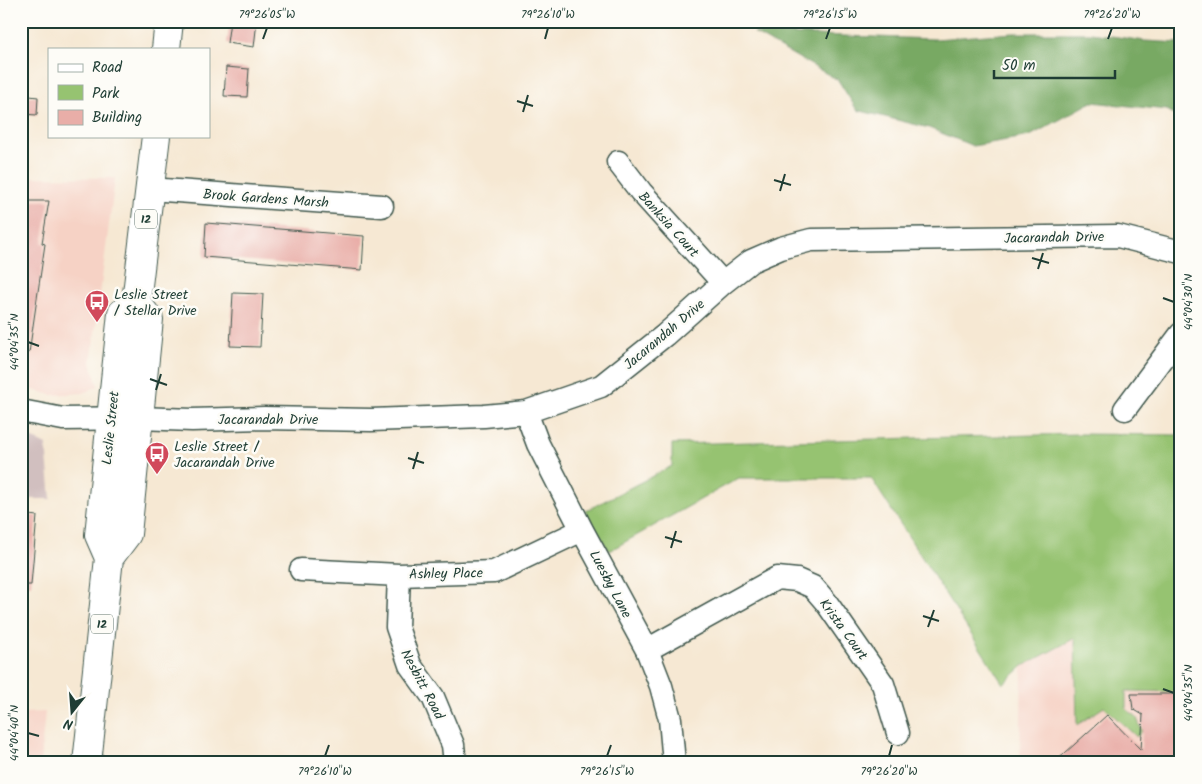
<svg xmlns="http://www.w3.org/2000/svg" width="1202" height="784" viewBox="0 0 1202 784" font-family="Kalam,sans-serif">
	<style>
		.built { fill: #f6d2c5 }
		.industrial { fill: #d1bfbf }
		.green { fill: #96c371; stroke: #5a8052 }
		.forest { fill: #78a963; stroke: #4c734c }
		.building { fill: #e9aea8 }
		.lines { fill: none; stroke-linecap: round; stroke-linejoin: round }
		.minor-casing { stroke: #3f574c; stroke-width: 25 }
		.major-casing { stroke: #3f574c; stroke-width: 30 }
		.minor { stroke: #fff; stroke-width: 22 }
		.major { stroke: #fff; stroke-width: 28 }
		.ticks { fill: none; stroke: #1f3d34; stroke-width: 2 }
		.labels { text-anchor: middle; stroke-width: 5; stroke-linejoin: round; paint-order: stroke }
		.shield { fill: #fdfcf7; stroke: #62766e; stroke-width: 1 }
		.shield-label { font-size: 12px; font-weight: bold; fill: #1f3d34 }
		.street-label { font-size: 14px; fill: #1f3d34; stroke: #fdfcf7 }
		.poi-label { font-size: 14px; fill: #1f3d34; stroke: #fdfcf7; text-anchor: start }
		.neatline { fill: none; stroke: #1f3d34; stroke-width: 2 }
		.ticks-label { font-size: 12px; text-anchor: middle; fill: #1f3d34 }
	</style>
	<rect width="100%" height="100%" fill="#fdfcf7"/>
	<filter id="ink" filterUnits="userSpaceOnUse"><feTurbulence type="fractalNoise" baseFrequency=".02" numOctaves="2"/><feDisplacementMap in="SourceGraphic" scale="10" xChannelSelector="R" yChannelSelector="G"/><feConvolveMatrix kernelMatrix="1 2 1 2 8 2 1 2 1" color-interpolation-filters="sRGB"/></filter>
	<filter id="wash" filterUnits="userSpaceOnUse"><feTurbulence type="fractalNoise" baseFrequency=".0096" numOctaves="4" result="noise"/><feDisplacementMap in="SourceGraphic" scale="20" xChannelSelector="R" yChannelSelector="G"/><feGaussianBlur stdDeviation="1.12" result="paint"/><feColorMatrix in="noise" values="0 0 0 0 0 0 0 0 0 0 0 0 0 0 0 0 0 1.4 0 .05"/><feComposite in="paint" operator="in"/></filter>
	<g filter="url(#wash)">
		<rect width="100%" height="100%" fill="#f6e8d3"/>
		<path class="built" d="M21 177 115 178 91 363 98 386 83 393 52 395 21 387Z
			M1119 614 1181 619V763H1020L1022 666Z
			M45 712 40 763H21V713Z"/>
		<path class="industrial" d="M21 433 46 445 51 499H21Z"/>
		<path class="green" d="M1079 434 1181 435V692L1126 691V709L1136 716 1142 731 1137 737 1104 707 1077 725 1075 638 1023 666 1003 684 871 478H739L609 551 585 511 672 466V444Z"/>
		<path class="forest" d="M754 33 935 39 1013 33H1091L1145 41 1181 43V118L1167 110 1092 102 1030 136 973 146 929 128 857 110 838 80Z"/>
		<g id="blocks">
			<path class="building" d="M230 21H257L254 47 227 43Z
				M226 67 249 69 247 97 224 96Z
				M21 95 38 97 37 115 21 114Z
				M21 201H49L42 243 45 244 29 353 21 352Z
				M206 223 364 236 362 270 204 257Z
				M233 293 263 294 260 347 230 346Z
				M21 514 37 516 31 585H21Z
				M1131 694H1181V763H1054L1107 715 1141 750 1143 715 1133 709Z"/>
		</g>
	</g>
	<g filter="url(#ink)">
		<use href="#blocks" fill-opacity="0" stroke="#3f574c" stroke-width="1"/>
		<g class="lines">
			<defs>
				<path id="minor" d="M618 162 641 192 723 283
					M150 189 382 206
					M1125 409 1181 334
					M21 411 63 419 139 418 192 420 264 418 371 420 484 416 526 412 601 386 665 335 723 283 751 261 781 248 811 240 1118 236 1181 252
					M526 412 538 444 582 530 647 650 661 686 670 719 674 763
					M301 570 399 575 494 572 582 530
					M399 575 397 627 410 665 433 697 453 745 455 763
					M647 650 777 578 797 580 813 587 826 602 883 684 898 733"/>
				<path id="major" d="M166 49 169 21
					M109 558 127 534 149 319 136 302 156 136
					M87 763 109 558 99 535 122 313 136 302"/>
			</defs>
			<use href="#minor" class="minor-casing"/>
			<use href="#major" class="major-casing"/>
			<use href="#minor" class="minor"/>
			<use href="#major" class="major"/>
		</g>
	</g>
	<path class="ticks" d="M263 39 267 28M545 39 548 28M826 39 830 28M1108 39 1112 28M517 101 533 106M523 112 528 95M774 180 791 185M780 191 785 174M1032 258 1049 263M1038 269 1043 253M1163 298 1174 302M28 342 39 346M150 379 167 385M156 390 161 374M408 458 424 463M413 469 418 452M665 537 682 542M671 548 676 531M923 616 939 621M928 627 934 610M1163 689 1174 693M28 733 39 736M325 756 329 745M607 756 611 745M889 756 892 745"/>
	<defs>
		<symbol id="bus-pin" viewBox="-11 -11 22 30"><path d="M0 17L-7.5 6A9.5 9.5 0 1 1 7.5 6Z" fill="#d1495b" stroke="#fdfcf7"/><path d="M-5-6H5V4H4V6H2V4H-2V6H-4V4H-5ZM-3.5-4V0h7V-4ZM-3.5 1.2v1.5H-2V1.2ZM2 1.2v1.5H3.5V1.2Z" fill="#fff"/></symbol>
	</defs>
	<g fill-rule="evenodd">
		<use href="#bus-pin" x="83" y="288" width="28" height="38"/>
		<use href="#bus-pin" x="143" y="440" width="28" height="38"/>
	</g>
	<g class="labels">
		<g class="shield">
			<rect x="135" y="209.5" width="22" height="19" rx="4"/>
			<rect x="91" y="614.5" width="22" height="19" rx="4"/>
		</g>
		<g class="shield-label">
			<text x="146" y="223">12</text>
			<text x="102" y="628">12</text>
		</g>
		<g class="street-label">
			<text transform="translate(266 198) rotate(4)" y="5">Brook Gardens Marsh</text>
			<text transform="translate(669 224) rotate(48)" y="5">Banksia Court</text>
			<text transform="translate(1054 237) rotate(-1)" y="5">Jacarandah Drive</text>
			<text transform="translate(664 334) rotate(-40)" y="5">Jacarandah Drive</text>
			<text x="268" y="424">Jacarandah Drive</text>
			<text transform="translate(110 428) rotate(-84)" y="5">Leslie Street</text>
			<text transform="translate(446 573) rotate(-1)" y="5">Ashley Place</text>
			<text transform="translate(611 584) rotate(62)" y="5">Luesby Lane</text>
			<text transform="translate(844 629) rotate(54)" y="5">Krista Court</text>
			<text transform="translate(423 684) rotate(62)" y="5">Nesbitt Road</text>
		</g>
		<g class="poi-label">
			<text x="114" y="299">Leslie Street<tspan x="114" dy="16">/ Stellar Drive</tspan></text>
			<text x="174" y="451">Leslie Street /<tspan x="174" dy="16">Jacarandah Drive</tspan></text>
		</g>
	</g>
	<rect width="1202" height="784" fill="none" stroke="#fdfcf7" stroke-width="55"/>
	<rect x="48" y="48" width="162" height="90" fill="#fdfcf7" stroke="#a4b0a9"/>
	<rect x="58" y="64" width="25" height="8" fill="#ffffff" stroke="#a4b0a9"/>
	<text x="92" y="72" font-size="15" fill="#1f3d34">Road</text>
	<rect x="58" y="85" width="25" height="15" fill="#96c371" stroke="#a4b0a9"/>
	<text x="92" y="98" font-size="15" fill="#1f3d34">Park</text>
	<rect x="58" y="110" width="25" height="15" fill="#e9aea8" stroke="#a4b0a9"/>
	<text x="92" y="122" font-size="15" fill="#1f3d34">Building</text>
	<g transform="translate(72 712) rotate(197)" stroke="#fdfcf7" stroke-width="4" paint-order="stroke">
	<path d="M0-4L9 19L0 12L-9 19Z" fill="#1f3d34"/>
	<text y="-8" font-size="14" font-weight="bold" text-anchor="middle" fill="#1f3d34">N</text>
	</g>
	<path d="M994 70v8h121v-8" fill="none" stroke="#1f3d34" stroke-width="2.5"/>
	<text x="1002" y="70" font-size="15" fill="#1f3d34" stroke="#fdfcf7" stroke-width="4" paint-order="stroke">50 m</text>
	<rect x="28" y="28" width="1146" height="728" class="neatline"/>
	<g class="ticks-label">
		<text x="267" y="18">79°26'05"W</text>
		<text x="548" y="18">79°26'10"W</text>
		<text x="830" y="18">79°26'15"W</text>
		<text x="1112" y="18">79°26'20"W</text>
		<text transform="translate(1188 302) rotate(-90)" y="4">44°04'30"N</text>
		<text transform="translate(14 342) rotate(-90)" y="4">44°04'35"N</text>
		<text transform="translate(1188 693) rotate(-90)" y="4">44°04'35"N</text>
		<text transform="translate(14 733) rotate(-90)" y="4">44°04'40"N</text>
		<text x="325" y="775">79°26'10"W</text>
		<text x="607" y="775">79°26'15"W</text>
		<text x="889" y="775">79°26'20"W</text>
	</g>
</svg>
